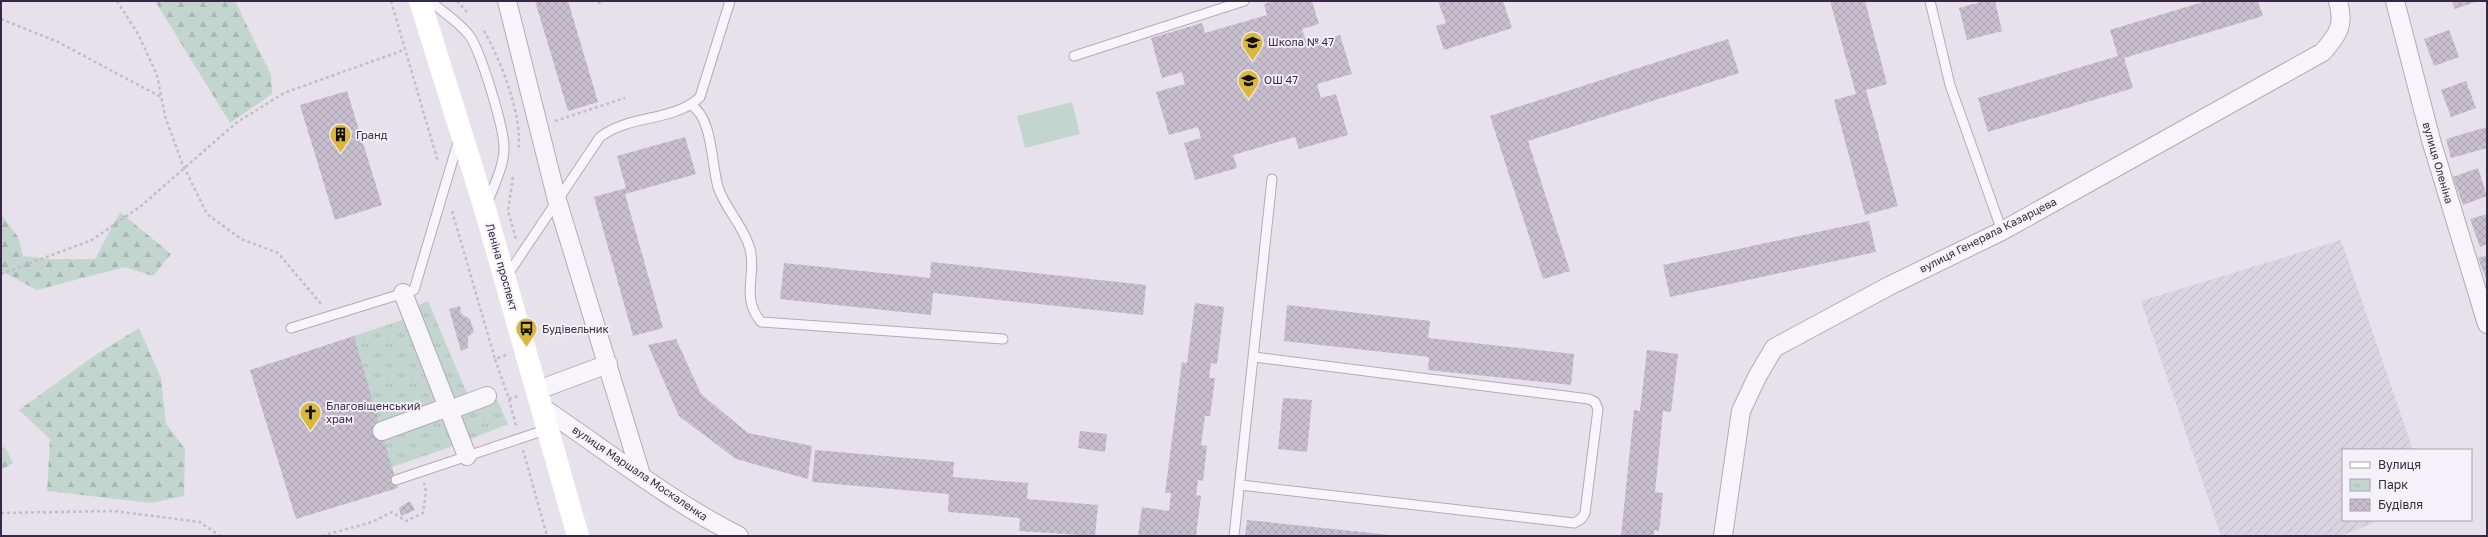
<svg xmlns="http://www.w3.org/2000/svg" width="2488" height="537" viewBox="0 0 2488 537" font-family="'Golos Text',sans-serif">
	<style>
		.industrial { fill: url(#industrial-furrows) }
		.green { fill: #c2d6cf }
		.forest { fill: url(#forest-firs) }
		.park { fill: url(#park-tufts) }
		.building { fill: url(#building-cross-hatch) }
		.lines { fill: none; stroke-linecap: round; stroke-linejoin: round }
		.lane-casing { stroke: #b2aab9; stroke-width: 11 }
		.street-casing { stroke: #b2aab9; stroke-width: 20 }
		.path { stroke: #c2bcc7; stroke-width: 2.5; stroke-dasharray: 3 3; stroke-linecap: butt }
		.lane { stroke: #f7f5f9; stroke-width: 9 }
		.street { stroke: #f7f5f9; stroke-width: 18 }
		.secondary { stroke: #fff; stroke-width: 22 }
		.labels { text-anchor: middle; stroke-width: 3.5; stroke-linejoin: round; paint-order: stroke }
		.poi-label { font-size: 11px; fill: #382845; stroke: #f5f1f8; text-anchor: start }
		.street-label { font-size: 11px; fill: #382845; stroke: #f5f1f8 }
	</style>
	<defs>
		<pattern id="industrial-furrows" width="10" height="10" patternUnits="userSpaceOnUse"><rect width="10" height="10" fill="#dad3e0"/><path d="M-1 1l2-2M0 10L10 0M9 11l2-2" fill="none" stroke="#bcb5c2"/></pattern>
		<pattern id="forest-firs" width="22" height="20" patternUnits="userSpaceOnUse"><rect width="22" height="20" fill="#c2d6cf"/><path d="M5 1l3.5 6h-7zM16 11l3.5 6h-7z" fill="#a7b8b3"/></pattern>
		<pattern id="park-tufts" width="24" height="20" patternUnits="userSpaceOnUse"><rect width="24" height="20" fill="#c2d6cf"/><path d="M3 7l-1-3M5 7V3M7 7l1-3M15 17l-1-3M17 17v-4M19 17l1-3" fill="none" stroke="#a7b8b3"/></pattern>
		<pattern id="building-cross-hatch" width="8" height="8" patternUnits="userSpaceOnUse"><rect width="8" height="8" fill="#c7bece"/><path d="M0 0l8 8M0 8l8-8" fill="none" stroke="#aca3b2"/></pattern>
	</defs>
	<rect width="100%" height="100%" fill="#e7e1eb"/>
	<path class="industrial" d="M2341 240 2413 450H2343V520H2380L2341 536H2221L2141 301Z"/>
	<path class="green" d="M1072 102 1080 134 1025 148 1017 116Z"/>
	<path class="forest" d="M155 1H235L271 75 272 94 230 123Z
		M120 212 171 254 153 276 125 267 37 290 1 271V214L18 237 23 256 48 259H95Z
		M139 328 161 378 166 424 185 449 184 496 151 503 47 491 50 439 19 410 94 356Z
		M5 447 13 463 1 470V448Z"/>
	<path class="park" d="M428 301 468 396 453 403 417 306Z
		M411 317 446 405 380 427 354 336Z
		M497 399 508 424 463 442 451 413Z
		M446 410 459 444 392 467 382 433Z"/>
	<path class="building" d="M535 1H568L598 102 568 111Z
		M1274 1H1312L1319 24 1302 29 1307 44 1340 35 1352 74 1317 84 1321 98 1336 94 1348 135 1299 149 1295 137 1233 155 1237 168 1195 180 1184 143 1201 138 1198 127 1169 135 1156 92 1185 84 1182 72 1162 78 1151 38 1202 23 1205 33 1267 15 1264 4Z
		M1438 1H1503L1512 28 1444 50 1436 26 1446 23Z
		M1830 1H1865L1887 84 1866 90 1898 206 1865 215 1834 100 1856 94Z
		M1984 1H1995L2002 31 1967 40 1959 8Z
		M2206 1H2258L2263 16 2124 58 2133 88 1988 132 1978 98 2118 56 2110 30Z
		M2452 1H2478L2455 9Z
		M2449 30 2459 57 2434 66 2424 39Z
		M1728 39 1739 73 1528 141 1570 271 1543 279 1490 116Z
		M2466 81 2476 108 2451 117 2441 90Z
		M347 91 382 205 335 220 300 105Z
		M2487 127V148L2451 158 2446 139Z
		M685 137 696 174 625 194 663 328 633 336 594 197 626 188 617 156Z
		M2478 168 2487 196 2463 205 2453 177Z
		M2487 214V244L2480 247 2470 219Z
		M1869 221 1876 252 1670 297 1663 265Z
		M2487 255V281L2478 258Z
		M931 262 1146 285 1143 315 933 293 931 315 780 299 784 263 930 278Z
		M1195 303 1224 307 1217 364 1211 363 1209 378H1215L1210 416H1205L1201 445 1207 446 1203 481 1198 480 1196 495 1201 496 1196 536H1138L1142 507 1169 511 1171 493H1165L1182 362 1187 363Z
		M1287 305 1430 321 1428 338 1574 354 1571 385 1428 370 1429 357 1284 341Z
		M460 306 461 314 470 319 474 332 468 337V348L461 351 449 309Z
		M354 336 398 488 296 519 250 370Z
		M676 339 701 394 748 433 812 446 808 479 736 459 679 416 648 345Z
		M1647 350 1678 354 1671 412 1663 411 1655 492 1663 493 1659 531 1654 530V536H1621L1634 410 1640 411Z
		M1283 398 1312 400 1307 452 1278 449Z
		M1080 431 1107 434 1105 452 1078 448Z
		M815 450 954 462 953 477 1028 483 1027 499 1098 505 1095 536 1019 531 1020 518 948 512 949 494 812 482Z
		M410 501 415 510 401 516 399 508Z
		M1247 520 1391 535V536H1245Z"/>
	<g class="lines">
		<defs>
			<path id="lane" d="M430 1C443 12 459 22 469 35 481 51 504 128 504 148 504 167 493 187 487 204
				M1930 1 1950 85 2002 231
				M1074 56 1244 1
				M691 105C713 118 711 163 718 187 725 209 744 226 750 249 757 276 740 296 761 322L1003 339
				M506 277 600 137C630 114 674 122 700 97L730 1
				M291 328 414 290 459 139
				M396 480 548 429
				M1240 485 1574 523 1581 519 1585 513 1598 409 1595 402 1589 399 1254 357
				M1234 536 1272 179"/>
			<path id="street" d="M507 1 557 200 641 475
				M2395 1 2431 140 2487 324
				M403 293 467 456
				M538 390 608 364
				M543 408C607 451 670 501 739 536
				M450 410 487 396
				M382 431 448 407
				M1723 536 1741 411 1757 377 1774 348 1889 286 2002 231 2323 52C2338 34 2345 26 2338 1"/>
		</defs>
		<use href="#lane" class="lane-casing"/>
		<use href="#street" class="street-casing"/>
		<path class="path" d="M117 1 138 34 157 75 165 116 182 163 207 214 241 239 278 253 322 305
			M391 1 438 162
			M457 1 467 12
			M598 3 604 1
			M1 19 58 42 161 97
			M484 31C500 58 524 119 518 151
			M555 121 625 98
			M513 177 508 211 516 239
			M452 211 495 359
			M1 274 92 240 141 206 236 123 284 93 404 50
			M506 355 495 359 509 399 519 396
			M509 399 516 426
			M523 450 547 536
			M1 513 114 511 200 522 220 536
			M322 536 372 522 392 512 406 521 423 513 426 491 424 483"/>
		<use href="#lane" class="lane"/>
		<use href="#street" class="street"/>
		<path class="secondary" d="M420 1 485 209 578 536"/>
	</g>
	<defs>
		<symbol id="school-pin" viewBox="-11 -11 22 30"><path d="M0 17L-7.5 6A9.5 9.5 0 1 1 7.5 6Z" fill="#dab83c" stroke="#f5f1f8"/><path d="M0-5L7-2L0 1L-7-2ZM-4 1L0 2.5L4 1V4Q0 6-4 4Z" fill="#111"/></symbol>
		<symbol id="building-pin" viewBox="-11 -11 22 30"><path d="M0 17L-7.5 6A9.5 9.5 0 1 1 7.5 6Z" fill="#dab83c" stroke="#f5f1f8"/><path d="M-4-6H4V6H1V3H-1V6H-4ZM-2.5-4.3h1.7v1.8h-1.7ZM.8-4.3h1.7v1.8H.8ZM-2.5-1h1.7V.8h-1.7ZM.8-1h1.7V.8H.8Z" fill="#111"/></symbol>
		<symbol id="bus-pin" viewBox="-11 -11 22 30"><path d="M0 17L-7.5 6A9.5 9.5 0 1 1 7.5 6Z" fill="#dab83c" stroke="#f5f1f8"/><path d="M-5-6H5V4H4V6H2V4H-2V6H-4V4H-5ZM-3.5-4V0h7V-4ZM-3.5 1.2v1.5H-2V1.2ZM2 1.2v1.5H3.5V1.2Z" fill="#111"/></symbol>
		<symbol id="church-pin" viewBox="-11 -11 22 30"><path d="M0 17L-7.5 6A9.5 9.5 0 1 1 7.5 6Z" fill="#dab83c" stroke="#f5f1f8"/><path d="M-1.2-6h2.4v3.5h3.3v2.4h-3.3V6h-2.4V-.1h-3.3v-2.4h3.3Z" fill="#111"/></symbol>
	</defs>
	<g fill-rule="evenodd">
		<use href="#school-pin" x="1240" y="30" width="25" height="34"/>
		<use href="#school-pin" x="1236" y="68" width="25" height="34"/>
		<use href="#building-pin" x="328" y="122" width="25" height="34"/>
		<use href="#bus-pin" x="514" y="316" width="25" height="34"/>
		<use href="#church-pin" x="298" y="400" width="25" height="34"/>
	</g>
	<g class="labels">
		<g class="poi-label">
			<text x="1268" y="46">Школа № 47</text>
			<text x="1264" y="84">ОШ 47</text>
			<text x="356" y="139">Гранд</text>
			<text x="542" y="333">Будівельник</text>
			<text x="326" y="410">Благовіщенський<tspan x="326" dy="13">храм</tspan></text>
		</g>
		<g class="street-label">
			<text transform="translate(2438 163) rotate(74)" y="4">вулиця Оленіна</text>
			<text transform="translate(1988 235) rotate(-27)" y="4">вулиця Генерала Казарцева</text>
			<text transform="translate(502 267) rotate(74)" y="4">Леніна проспект</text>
			<text transform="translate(640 473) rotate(34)" y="4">вулиця Маршала Москаленка</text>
		</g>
	</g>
	<rect width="2488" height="537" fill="none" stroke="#382845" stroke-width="4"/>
	<rect x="2342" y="449" width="130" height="72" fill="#f5f1f8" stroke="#a9a1b0"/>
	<rect x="2350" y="462" width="20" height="6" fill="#ffffff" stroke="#a9a1b0"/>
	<text x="2378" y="469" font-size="12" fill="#382845">Вулиця</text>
	<rect x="2350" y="479" width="20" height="12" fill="url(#park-tufts)" stroke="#a9a1b0"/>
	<text x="2378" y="489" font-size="12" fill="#382845">Парк</text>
	<rect x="2350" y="499" width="20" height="12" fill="url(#building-cross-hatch)" stroke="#a9a1b0"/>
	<text x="2378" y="509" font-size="12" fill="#382845">Будівля</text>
</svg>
